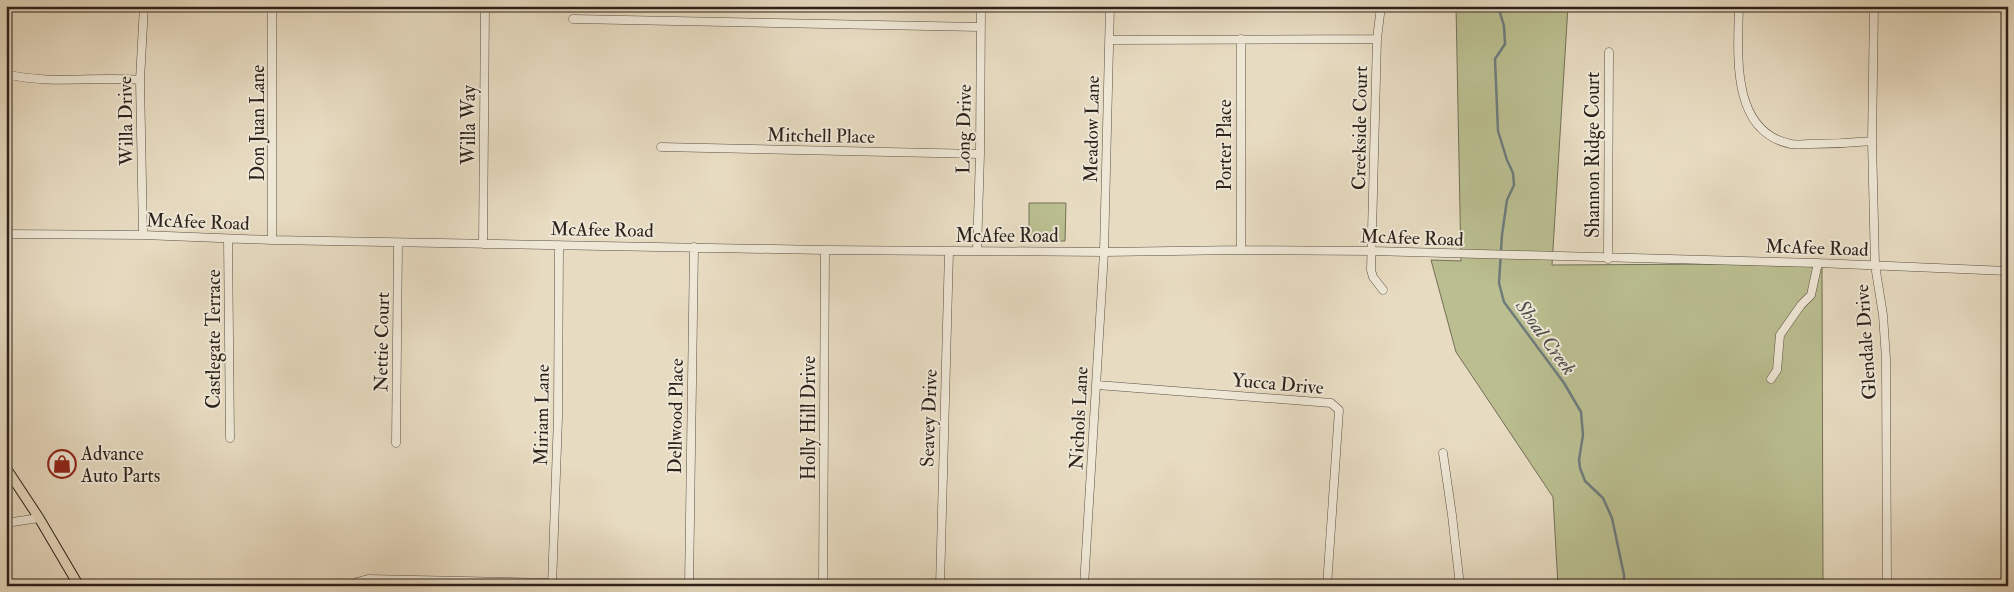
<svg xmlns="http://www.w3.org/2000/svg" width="2014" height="592" viewBox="0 0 2014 592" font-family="'IM FELL Double Pica',serif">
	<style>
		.green { fill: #babe90; stroke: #737056 }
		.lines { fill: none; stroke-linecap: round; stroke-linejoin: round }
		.stream { stroke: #6e7c7c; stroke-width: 2.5 }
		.minor-casing { stroke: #5b5044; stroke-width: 9 }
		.major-casing { stroke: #2c211b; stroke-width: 11 }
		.minor { stroke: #efe8d7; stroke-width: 8 }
		.major { stroke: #e7dbc1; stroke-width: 9 }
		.labels { text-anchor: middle; stroke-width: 4; stroke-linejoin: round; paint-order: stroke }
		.street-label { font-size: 19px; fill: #2c211b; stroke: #efe8d7 }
		.poi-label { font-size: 19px; fill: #2c211b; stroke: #efe8d7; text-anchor: start }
		.water-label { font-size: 20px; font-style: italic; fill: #4d4f4b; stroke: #efe8d7 }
	</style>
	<rect width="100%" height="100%" fill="#e7dbc1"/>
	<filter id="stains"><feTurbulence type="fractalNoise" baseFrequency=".004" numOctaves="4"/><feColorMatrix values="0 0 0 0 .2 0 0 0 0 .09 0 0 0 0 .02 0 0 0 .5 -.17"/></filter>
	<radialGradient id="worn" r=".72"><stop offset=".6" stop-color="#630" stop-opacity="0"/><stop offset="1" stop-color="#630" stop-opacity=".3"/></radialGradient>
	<path class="green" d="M1456 6H1568L1552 265 1727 264 1822 267 1823 586H1558L1553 497 1456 352 1431 260 1461 261Z
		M1029 203H1066L1065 241H1029Z"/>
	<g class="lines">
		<path class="stream" d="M1498 6 1504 26 1505 44 1495 59 1498 131 1507 160 1513 173 1514 185 1507 200 1502 235 1499 283 1504 302 1564 383 1581 412 1583 435 1579 460 1580 468 1585 481 1603 498 1612 518 1624 575V586"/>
		<defs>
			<path id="minor" d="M1381 6 1377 39 1371 270 1373 277 1383 290
				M1739 6C1738 53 1730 132 1791 144 1797 145 1804 144 1810 144 1831 144 1851 143 1872 141
				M1874 6 1872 141 1875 265 1883 315 1886 359 1887 586
				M573 19 980 27
				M1241 39V250
				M1109 40 1377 39
				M6 74C50 85 96 76 140 80
				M661 147 980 154
				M6 234 143 235 272 240 825 250 1104 252 1241 250 1372 251 1818 263 2008 271
				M143 235 140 80 144 6
				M228 239 230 438
				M272 240V6
				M483 244 485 6
				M977 251 980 154 981 6
				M1608 259 1609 52
				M1771 379 1777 370 1780 335 1801 305 1811 295 1818 263
				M1097 385 1331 403 1339 410 1327 586
				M396 443 398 243
				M1443 453 1452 515 1460 586
				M6 523 39 518
				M352 586 357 582 368 579 552 583
				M552 586 558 417 559 245
				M689 586 694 247
				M823 586 825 250
				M940 586 949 251
				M1084 586 1104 252 1110 6
				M2007 586 2008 379"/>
			<path id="major" d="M6 468 39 518 79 586"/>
		</defs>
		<use href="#minor" class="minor-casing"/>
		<use href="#major" class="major-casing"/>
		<use href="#minor" class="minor"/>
		<use href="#major" class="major"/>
	</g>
	<defs>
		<symbol id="shop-ring" viewBox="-11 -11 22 22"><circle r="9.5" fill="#efe8d7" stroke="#8f2418" stroke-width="1.5"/><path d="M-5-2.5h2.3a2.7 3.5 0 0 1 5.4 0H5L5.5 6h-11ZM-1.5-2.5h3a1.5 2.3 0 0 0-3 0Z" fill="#8f2418"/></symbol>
	</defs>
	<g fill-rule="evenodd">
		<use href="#shop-ring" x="46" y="448" width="32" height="32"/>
	</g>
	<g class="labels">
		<g class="street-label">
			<text transform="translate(125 121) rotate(-91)" y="7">Willa Drive</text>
			<text transform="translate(257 123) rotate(-90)" y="7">Don Juan Lane</text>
			<text transform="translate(468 125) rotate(-90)" y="7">Willa Way</text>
			<text transform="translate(1359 128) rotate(-89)" y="7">Creekside Court</text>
			<text transform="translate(963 129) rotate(-89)" y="7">Long Drive</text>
			<text transform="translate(1091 129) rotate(-89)" y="7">Meadow Lane</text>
			<text transform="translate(821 135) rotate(1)" y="7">Mitchell Place</text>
			<text transform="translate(1224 145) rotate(-90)" y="7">Porter Place</text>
			<text transform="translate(1592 155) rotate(-90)" y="7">Shannon Ridge Court</text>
			<text transform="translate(198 221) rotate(2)" y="7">McAfee Road</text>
			<text transform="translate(602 229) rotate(1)" y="7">McAfee Road</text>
			<text x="1007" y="242">McAfee Road</text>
			<text transform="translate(1412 237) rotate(2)" y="7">McAfee Road</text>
			<text transform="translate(1817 247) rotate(2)" y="7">McAfee Road</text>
			<text transform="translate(213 339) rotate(-90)" y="7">Castlegate Terrace</text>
			<text transform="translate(381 342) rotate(-89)" y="7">Nettie Court</text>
			<text transform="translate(1865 342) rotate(-94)" y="7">Glendale Drive</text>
			<text transform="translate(1278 383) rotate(5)" y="7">Yucca Drive</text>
			<text transform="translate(541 415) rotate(-89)" y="7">Miriam Lane</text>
			<text transform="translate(675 416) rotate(-89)" y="7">Dellwood Place</text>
			<text transform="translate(808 418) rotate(-90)" y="7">Holly Hill Drive</text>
			<text transform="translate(928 418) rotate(-88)" y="7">Seavey Drive</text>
			<text transform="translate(1078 418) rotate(-87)" y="7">Nichols Lane</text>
		</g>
		<g class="poi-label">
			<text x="81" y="460">Advance<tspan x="81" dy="22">Auto Parts</tspan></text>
		</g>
		<g class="water-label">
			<text transform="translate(1546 337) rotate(54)" y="7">Shoal Creek</text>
		</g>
	</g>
	<rect width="2014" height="592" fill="none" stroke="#e7dbc1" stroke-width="25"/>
	<rect x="8" y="8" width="1999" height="577" fill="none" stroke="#2c211b" stroke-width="2.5"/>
	<rect x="12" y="12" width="1989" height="567" fill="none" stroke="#2c211b"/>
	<rect width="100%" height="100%" filter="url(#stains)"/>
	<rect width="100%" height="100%" fill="url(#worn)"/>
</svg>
